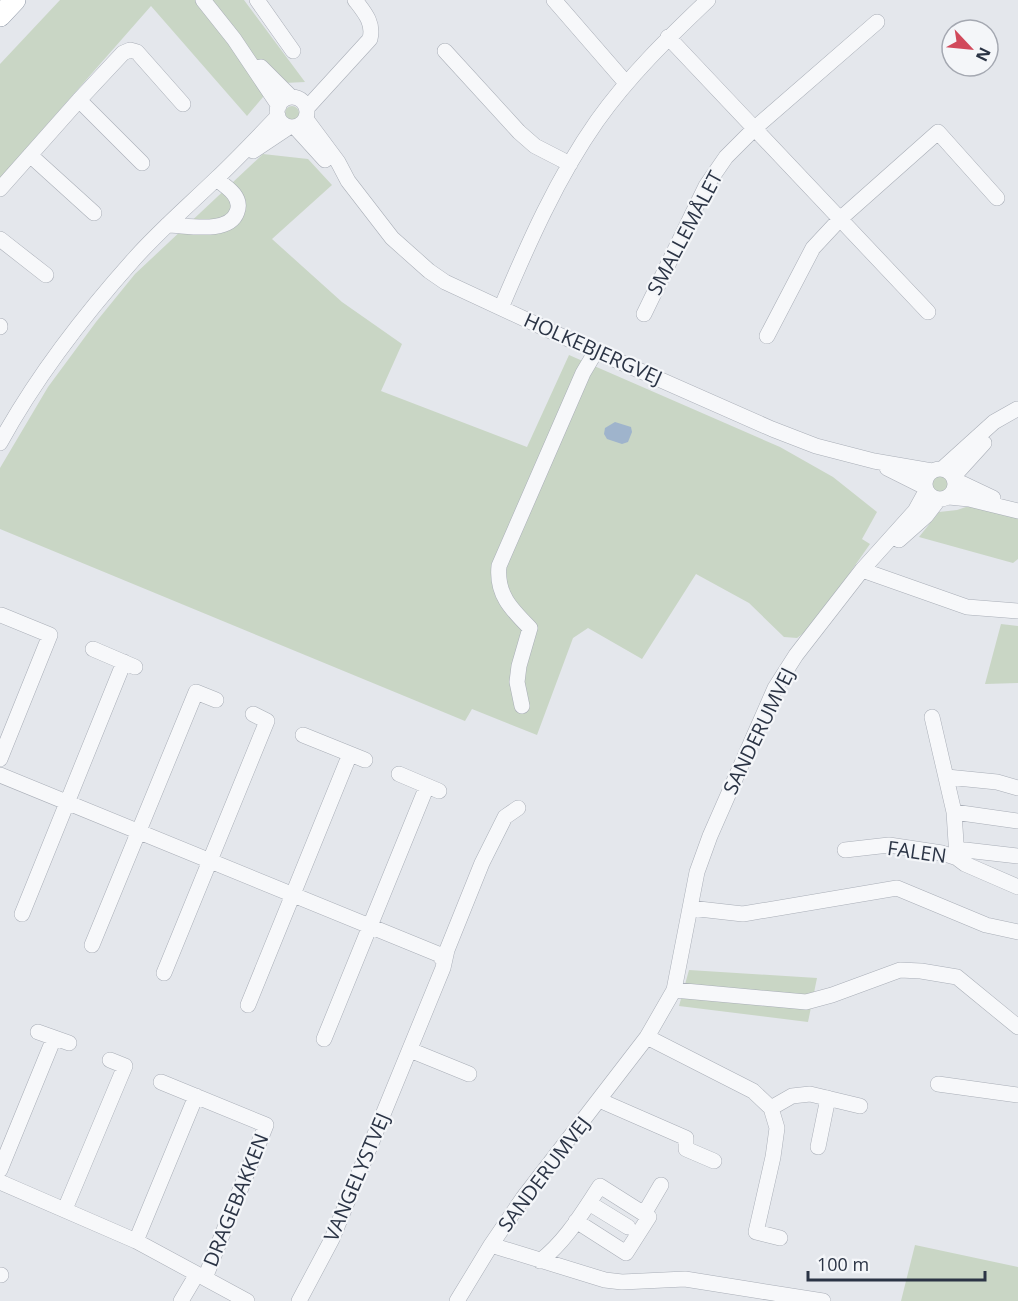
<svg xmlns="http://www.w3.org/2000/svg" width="1018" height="1301" viewBox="0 0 1018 1301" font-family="'Open Sans',sans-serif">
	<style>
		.green { fill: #c9d6c5 }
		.water { fill: #9fb4cc }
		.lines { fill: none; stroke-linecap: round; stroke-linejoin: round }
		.minor-casing { stroke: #a9aeb7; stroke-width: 16 }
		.highway-casing { stroke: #8b94a3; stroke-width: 22 }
		.minor { stroke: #f7f8fa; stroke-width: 15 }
		.highway { stroke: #fff; stroke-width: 21 }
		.labels { text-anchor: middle; stroke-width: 4.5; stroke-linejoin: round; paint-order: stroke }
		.street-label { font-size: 20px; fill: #2b3445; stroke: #f4f6f9 }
	</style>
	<rect width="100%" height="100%" fill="#e4e7ec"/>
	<path class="green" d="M60 0H244L305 82 284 83 263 97 247 116 151 6 0 178V64Z
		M285 113a7 7 0 1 1 14 0a7 7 0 1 1-14 0Z
		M263 154 308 159 332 185 272 239 342 302 402 344 381 391 527 447 569 355 780 447 833 477 877 512 862 539 870 544 812 627 797 638 784 637 749 603 696 574 642 659 588 628 573 638 537 735 472 709 465 721 0 529V468L48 387 96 322 135 274Z
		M932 484a8 8 0 1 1 16 0a8 8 0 1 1-16 0Z
		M978 503 1018 517V559L1013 563 919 537 939 512 957 510Z
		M1001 624 1018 626V683L985 684Z
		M689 970 817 978 808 1022 679 1006Z
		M915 1245 1018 1267V1301H901Z"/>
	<path class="water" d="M615 422 631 427 632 432 628 442 622 444 607 439 604 434 605 428Z"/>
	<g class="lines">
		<defs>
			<path id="minor" d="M203 0 234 39 279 106
				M257 0 293 51
				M554 0 626 83
				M668 37 928 312
				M445 51 519 132 535 146 570 164
				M261 67 291 97
				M277 112a15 15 0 1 1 30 0a15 15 0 1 1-30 0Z
				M79 100 142 163
				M307 108 370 39C374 23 365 13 355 0
				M306 119 338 162 348 181 392 238 429 271 445 282 559 335 772 429 816 446 874 461 932 471
				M295 127 325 160
				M253 151 289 127
				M30 155 94 213
				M0 189 79 100 123 53 130 50 137 52 183 104
				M167 225C186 225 229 235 237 212 243 197 227 187 216 179
				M0 239 46 275
				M501 308C528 244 557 178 597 121 629 76 668 38 708 0
				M644 314 706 186 726 157 755 128 877 22
				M0 326V327
				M767 336 813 248 840 219 938 132 997 198
				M0 443C36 377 84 315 135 258 160 230 189 205 217 178 238 158 258 137 278 116
				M887 468 925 487
				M925 484a15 15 0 1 1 30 0a15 15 0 1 1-30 0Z
				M942 469 994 422 1017 409
				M954 476 984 443
				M955 480 993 498
				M949 497 969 499 1018 511
				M899 540 926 516 939 499
				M862 570 967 607 1018 611
				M93 649 135 667
				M522 706 517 682 519 666 530 628C511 609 496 594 499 566L583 373 596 351
				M932 717 954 812 957 858
				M303 735 365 760
				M0 759 50 635 1 615
				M399 774 439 791
				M0 775 438 954 444 961
				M947 777 997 782 1018 788
				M954 812 1018 821
				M957 849 1018 856
				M845 850 889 845 942 853 957 858 965 864 1018 887
				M690 908 743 914 897 888 986 925 1018 932
				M22 914 124 662
				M92 945 196 692 216 700
				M164 973 267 721 253 714
				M674 990 806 1002 832 995 900 970 921 971 957 977 1018 1027
				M248 1005 350 754
				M38 1032 69 1043
				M647 1037 753 1091 771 1108 777 1128 773 1157 756 1232 780 1238
				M324 1039 427 786
				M410 1050 469 1074
				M161 1082 266 1125 205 1278
				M938 1084 1018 1095
				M599 1100 686 1138V1149L714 1161
				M771 1108 792 1096 810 1094 860 1106
				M818 1147 828 1098
				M0 1170 54 1038
				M0 1182 136 1241 247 1301
				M589 1203 628 1227
				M65 1209 125 1066 110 1060
				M644 1214 661 1185
				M136 1241 196 1096
				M491 1245 605 1280 622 1282 685 1279 823 1301
				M540 1261C566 1241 582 1213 600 1186L649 1217 626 1253 576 1221
				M0 1275H1
				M181 1301 197 1274
				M299 1301 332 1239 443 968 447 950 482 863 505 817 518 808
				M457 1301 491 1245 523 1198 647 1037 674 990 697 872 710 836 775 688 796 655 862 570 915 511 926 491"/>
			<path id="highway" d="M0 16 15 0"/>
		</defs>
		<use href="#minor" class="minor-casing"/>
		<use href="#highway" class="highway-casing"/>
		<use href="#minor" class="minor"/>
		<use href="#highway" class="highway"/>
	</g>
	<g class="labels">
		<g class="street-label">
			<text transform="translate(685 233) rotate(-62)" y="7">SMALLEMÅLET</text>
			<text transform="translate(593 349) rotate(24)" y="7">HOLKEBJERGVEJ</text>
			<text transform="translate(759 731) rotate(-64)" y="7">SANDERUMVEJ</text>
			<text transform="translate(917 852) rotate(8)" y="7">FALEN</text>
			<text transform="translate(544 1174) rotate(-53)" y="7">SANDERUMVEJ</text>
			<text transform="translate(357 1177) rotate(-67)" y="7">VANGELYSTVEJ</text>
			<text transform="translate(236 1200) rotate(-68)" y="7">DRAGEBAKKEN</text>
		</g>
	</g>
	<g transform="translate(970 48) rotate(116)"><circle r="28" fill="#f4f6f9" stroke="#a4a8b1" stroke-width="1.5"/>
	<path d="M0-4.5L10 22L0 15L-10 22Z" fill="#d1495b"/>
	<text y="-9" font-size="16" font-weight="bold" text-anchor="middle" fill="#2b3445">N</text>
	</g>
	<path d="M808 1271v9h177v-9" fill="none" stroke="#2b3445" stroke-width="3"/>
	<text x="817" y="1271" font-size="18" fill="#2b3445" stroke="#f4f6f9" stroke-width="4.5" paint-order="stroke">100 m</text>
</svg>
